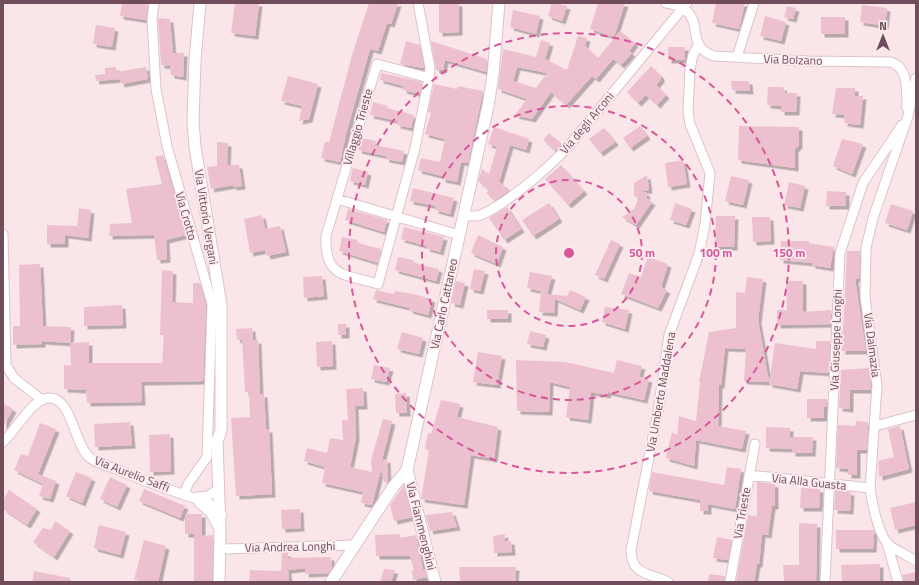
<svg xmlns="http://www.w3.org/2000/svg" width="919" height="585" viewBox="0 0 919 585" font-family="'Titillium Web',sans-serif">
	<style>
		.building { fill: #edc0d0; fill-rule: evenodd; filter: url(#shadow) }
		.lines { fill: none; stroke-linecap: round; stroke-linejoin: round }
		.minor-casing { stroke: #dec2ca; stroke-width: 11 }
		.tertiary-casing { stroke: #dec2ca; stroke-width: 13 }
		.minor { stroke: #fff; stroke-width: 9 }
		.tertiary { stroke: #fff; stroke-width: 11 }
		.ring { fill: none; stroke: #d9569b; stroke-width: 2; stroke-dasharray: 7 5 }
		.labels { text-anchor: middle; stroke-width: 3.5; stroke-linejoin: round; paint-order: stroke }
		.street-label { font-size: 12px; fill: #714d5b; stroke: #fdecef }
		.centre { fill: #d9569b; stroke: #fdecef; stroke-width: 2 }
		.ring-label { font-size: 12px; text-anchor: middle; font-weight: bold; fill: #d9569b; stroke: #fdecef; stroke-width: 3.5; stroke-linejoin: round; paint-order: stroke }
	</style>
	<defs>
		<filter id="shadow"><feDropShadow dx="3.5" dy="3.5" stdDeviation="0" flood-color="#0004"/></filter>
	</defs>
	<rect width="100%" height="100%" fill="#fae6e9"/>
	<path class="building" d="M122 3H148L146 20 120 16Z
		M235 3H259L255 36 231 33Z
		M369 3H398L391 24 387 23 378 51 370 49 346 134 340 162 321 158 325 142H329L352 55Z
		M439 3H459V32L439 33Z
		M552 3 567 6 562 21 548 16Z
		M598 3H625L614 37 590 29Z
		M716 3H745L739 29 712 23Z
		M862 5 887 8 885 26 860 22Z
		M787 6 796 8 793 19 784 17Z
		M513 10 540 16 536 34 510 27Z
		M765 16 786 22 781 41 760 36Z
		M821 17H845V34H821Z
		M158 18 170 19 173 53H184L183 77 171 75 170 66 161 65Z
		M96 25 115 28 112 47 93 44Z
		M620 31 635 43 629 51 632 53 621 65 613 59 596 79 592 76 566 105 551 92 532 119 515 115 527 99 498 89 503 49 536 57 541 40 550 43 545 59 567 70 578 36 587 38 585 46 598 58ZM517 67 547 73 536 88 513 81Z
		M406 41 420 45 424 68 400 64Z
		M431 41 487 59 486 72 445 60 443 70H436Z
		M668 47H685V60H668Z
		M651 66 661 76V79L656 85 666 95 657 105 646 95 638 103 627 92Z
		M116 67V72L146 67 148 79 121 84 120 79 96 81 95 75 105 74V68Z
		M381 73 422 82 420 94 403 90 404 86 380 80Z
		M288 76 318 84 309 119 299 121 302 106 281 101Z
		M731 81H749L750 91 732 90Z
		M434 84 457 89 458 86 483 91 468 163 461 162 457 182 442 179V176L418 170 421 158 440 162 445 139 425 134 431 113 428 112Z
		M768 87H783L785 93H797L796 112H781V106L767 105Z
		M836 88H855V96H863L860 125 844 123 845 115 832 114Z
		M373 102 388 106 387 108 414 115 411 128 397 125 398 121 370 115Z
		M640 126 647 136 630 148 623 138Z
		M739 126 799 127V145L795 149V168L738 160Z
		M494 127 529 139 526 150 510 145 499 182 510 190 495 200 486 193 489 190 478 181 482 169 489 174 497 147 488 144Z
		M604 128 615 142 600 153 589 139Z
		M549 133 562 144 555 151 543 140Z
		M361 138 376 141 375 145 404 151 402 162 386 159V156L358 150Z
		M842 139 863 144 852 174 833 166Z
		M217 142 228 143 227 165H239L242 186 233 187V185L211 189 207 167 217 166Z
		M163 155 186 235 166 240 167 259 157 260 154 235 109 236 110 224 132 223 126 189 162 184 155 157Z
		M683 160 687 184 668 187 665 163Z
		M561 165 584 191 568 205 545 179Z
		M353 168 368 172 365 185 350 181Z
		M647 175 649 190 640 191 647 193 646 198 652 202 636 225 622 217 634 209 639 198 634 196V183Z
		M731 176 749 180 743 205 725 201Z
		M789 182 805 186 800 208 784 205Z
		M413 188 454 198 450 214 435 210 436 206 410 201Z
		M827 191 846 192V206H826Z
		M549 203 559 219 533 236 522 220Z
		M675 203 692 209 686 225 670 220Z
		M891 204 913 211 907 230 885 223Z
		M507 207 521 229 504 240 489 218Z
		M79 208 91 210 88 238 65 235V244H47V225L77 226Z
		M348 209 387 220 384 232 345 220Z
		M262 215 265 229 280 226 286 252 267 256 265 250 250 253 244 219Z
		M716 216H735L734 247H715Z
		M752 217H770L771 241 753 242Z
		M404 227 444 237 440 252 426 248 427 246 401 239Z
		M478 235 503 247 497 264 471 253Z
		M342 237 358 240 357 243 381 249 378 263 339 251Z
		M611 240 620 244 604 279 595 275Z
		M781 241H809V243L834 247 830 268 812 265V263L780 260Z
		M847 251H860L859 279H855L866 351H842Z
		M398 257 414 260 413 263 439 269 436 281 395 270Z
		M648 257 668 264 661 287 667 290 658 308 621 294 629 273 641 277Z
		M40 264 43 326 71 327 70 343 42 341V344L13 345V326H20L19 265Z
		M474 269 485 271 480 291 470 289Z
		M162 270 173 271 172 302 193 303V283H200L206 305 203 381 141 382 142 402 87 403 86 390 64 389V365L71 366 70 343 89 342V363H162L164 335H160Z
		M530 272 552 276 547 294 567 296 570 290 586 297 580 310 555 299 554 313 539 312 541 291 527 288Z
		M322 276 324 296 304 298 303 277Z
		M747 277 763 279 758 320 769 382 744 381 746 349 725 348 721 385H719L718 426 746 431 742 449 696 440 694 466 666 458 672 432 677 435 679 416 696 421 700 382H699L709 332 736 328V292L745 293Z
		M456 281 465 283 460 305 451 303Z
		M786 281H803V312L831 310V324L777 325V310H787Z
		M376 290 394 294 395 291 413 294 432 299 428 315 409 310 410 308 373 299Z
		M122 305 123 325 84 326V307Z
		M605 307 629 310 625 329 602 322Z
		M487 310H508V319H487Z
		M338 324H346V335H338Z
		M252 328 253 341 258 340 260 394H264L266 429H269L272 494 236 496 231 418 250 417 249 392H245L242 339 237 340 236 329Z
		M530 331 546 335 543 347 527 344Z
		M402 332 423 338 419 354 397 349Z
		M332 341 333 366 317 367 316 342Z
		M816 341H830L829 373 800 371 797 389 769 384 775 343 816 349Z
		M478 352 502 356 497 385 473 382Z
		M516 360 565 362 614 373 617 360 642 366 639 377 649 379 644 400 608 392 607 395 591 392 588 420 566 417 570 387 550 382 549 412 517 411Z
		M374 365 390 368 386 382 371 379Z
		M869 368 871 390H850V409L839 408 841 370Z
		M363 388 364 406H355L356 437 350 467 372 472 371 460 383 419 392 421 382 460 387 459 388 482H384L381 469 372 505 361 503 363 492 322 483 325 467 304 461 307 448 327 453 330 438 343 440 342 420H348L346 389Z
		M406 393 407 413H396L395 394Z
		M807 399H827V407L824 406V418H807Z
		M441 400 460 404 457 417 498 427 494 459 471 455 464 505 421 499 429 450 425 449 428 433 431 434Z
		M3 403 13 409 3 427Z
		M856 421 868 422 867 450H857V475H848V469L836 468 838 425 855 426Z
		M130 422 132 445 95 447 94 424Z
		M40 423 56 429 38 474 56 481 50 499 39 496 43 484 14 470 21 454 28 456Z
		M900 426 909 469 879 477 878 461 894 457 888 429Z
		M766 427 790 428V437H813L812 453H792V449L766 448Z
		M170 434 171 471 150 472 149 435Z
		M727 467 741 469 735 509 708 504V511H700V500L649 491 652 472 724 485Z
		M76 472 92 478 82 503 66 496Z
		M110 477 127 485 117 507 100 499Z
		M757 482 775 484V506H772L768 535 762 534 759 564H757L754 582H736L748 515 757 516Z
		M404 485 412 517 394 521 390 505Z
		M801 488 820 489 819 508H800Z
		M144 489 185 506 180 518 139 501Z
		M9 490 37 509 27 525 3 509V500Z
		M835 490 851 492 850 511 834 510Z
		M916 502V525L895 530 890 508Z
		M300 509 301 528 282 529 281 510Z
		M452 512 457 527 430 531 426 515Z
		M185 514H202V536L213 535 212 582H194V534H185Z
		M55 521 70 531 54 557 33 542 43 528 51 530Z
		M799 523 817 524 816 582H784L783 565H799Z
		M99 525 126 532 120 555 94 548Z
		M836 530H874L873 549H836Z
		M400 534V538L416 535 423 569H425L427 577 413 580 412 571H414L410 556H376L375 535Z
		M505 534 504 541H511L512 552 494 553 493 536Z
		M717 537 732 540 728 560 713 558Z
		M144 540 166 546 158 582 134 580Z
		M282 553H288V558L331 557 332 568 329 573 305 574 306 568 288 570 289 582H249L250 570 281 571Z
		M880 564V582H842L841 565Z
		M459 567H516L515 582H460Z
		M384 569 395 570 391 582H380Z
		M34 571 70 578V582H32Z
		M916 572V582H904L902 575Z
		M709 574 725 576 724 582H708Z"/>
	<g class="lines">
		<defs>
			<path id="minor" d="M154 3 152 20 156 89 167 146 212 304 207 457 188 484 184 495
				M418 3 430 68 429 78
				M666 3C671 4 679 5 684 9 704 23 685 46 714 56L808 61 891 62C910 69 906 92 907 108
				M737 57 754 3
				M377 64 429 78 415 148 378 284C345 274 324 278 326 236Z
				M916 78 908 116 873 218 866 248 865 297 877 385 870 488C872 502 878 535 889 545 897 551 907 555 916 561
				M337 199 459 235
				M465 215C470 216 476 217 481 215 510 201 545 171 567 148L687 3
				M3 234 6 365 14 378 42 400
				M875 426 916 415
				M3 442C16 431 31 399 49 398 72 397 74 445 90 458 98 464 109 466 118 470 147 482 177 493 207 502L215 507 222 515
				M749 475 870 488
				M197 497 208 496 219 489
				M199 503 210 512 219 528
				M887 543 898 582
				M225 549 355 545
				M668 582C651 573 631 576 631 550L658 411 669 335 699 254 705 224 710 173 690 124 688 111 690 69 693 55 698 45
				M730 582 755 444
				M825 582 840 253 863 183 902 125"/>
			<path id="tertiary" d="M200 3 195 60 193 122 195 147 221 305V431L217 441 220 531 219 582
				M407 470 435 582
				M331 582 393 487 407 470 488 106 493 75 499 3"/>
		</defs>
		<use href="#minor" class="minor-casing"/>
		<use href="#tertiary" class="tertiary-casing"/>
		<use href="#minor" class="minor"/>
		<use href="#tertiary" class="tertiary"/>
	</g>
	<g class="ring">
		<circle cx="569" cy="253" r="73"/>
		<circle cx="569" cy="253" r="147"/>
		<circle cx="569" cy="253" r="220"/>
	</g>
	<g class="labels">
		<g class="street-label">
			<text transform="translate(793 60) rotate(2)" y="4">Via Bolzano</text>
			<text transform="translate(587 123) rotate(-50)" y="4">Via degli Arconi</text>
			<text transform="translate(358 127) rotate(-74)" y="4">Villaggio Trieste</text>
			<text transform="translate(186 216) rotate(74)" y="4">Via Crotto</text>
			<text transform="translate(206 217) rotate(81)" y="4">Via Vittorio Vergani</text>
			<text transform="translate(444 304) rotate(-78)" y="4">Via Carlo Cattaneo</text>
			<text transform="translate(836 340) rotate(-88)" y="4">Via Giuseppe Longhi</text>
			<text transform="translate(872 345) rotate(83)" y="4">Via Dalmazia</text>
			<text transform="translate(661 392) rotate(-80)" y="4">Via Umberto Maddalena</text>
			<text transform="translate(132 474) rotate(21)" y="4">Via Aurelio Saffi</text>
			<text transform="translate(809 482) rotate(6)" y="4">Via Alla Guasta</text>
			<text transform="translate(742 513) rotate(-80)" y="4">Via Trieste</text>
			<text transform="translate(421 526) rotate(76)" y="4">Via Fiammenghini</text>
			<text transform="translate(290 547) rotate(-1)" y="4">Via Andrea Longhi</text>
		</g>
	</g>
	<circle cx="569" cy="253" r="6" class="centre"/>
	<g class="ring-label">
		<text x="642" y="257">50 m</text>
		<text x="716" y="257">100 m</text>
		<text x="789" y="257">150 m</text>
	</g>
	<rect width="919" height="585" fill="none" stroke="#714d5b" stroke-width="8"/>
	<g transform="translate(883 36)" stroke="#fdecef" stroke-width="3" paint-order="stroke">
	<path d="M0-3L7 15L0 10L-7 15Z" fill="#714d5b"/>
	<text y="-6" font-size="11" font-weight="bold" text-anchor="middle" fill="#714d5b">N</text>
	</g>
</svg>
